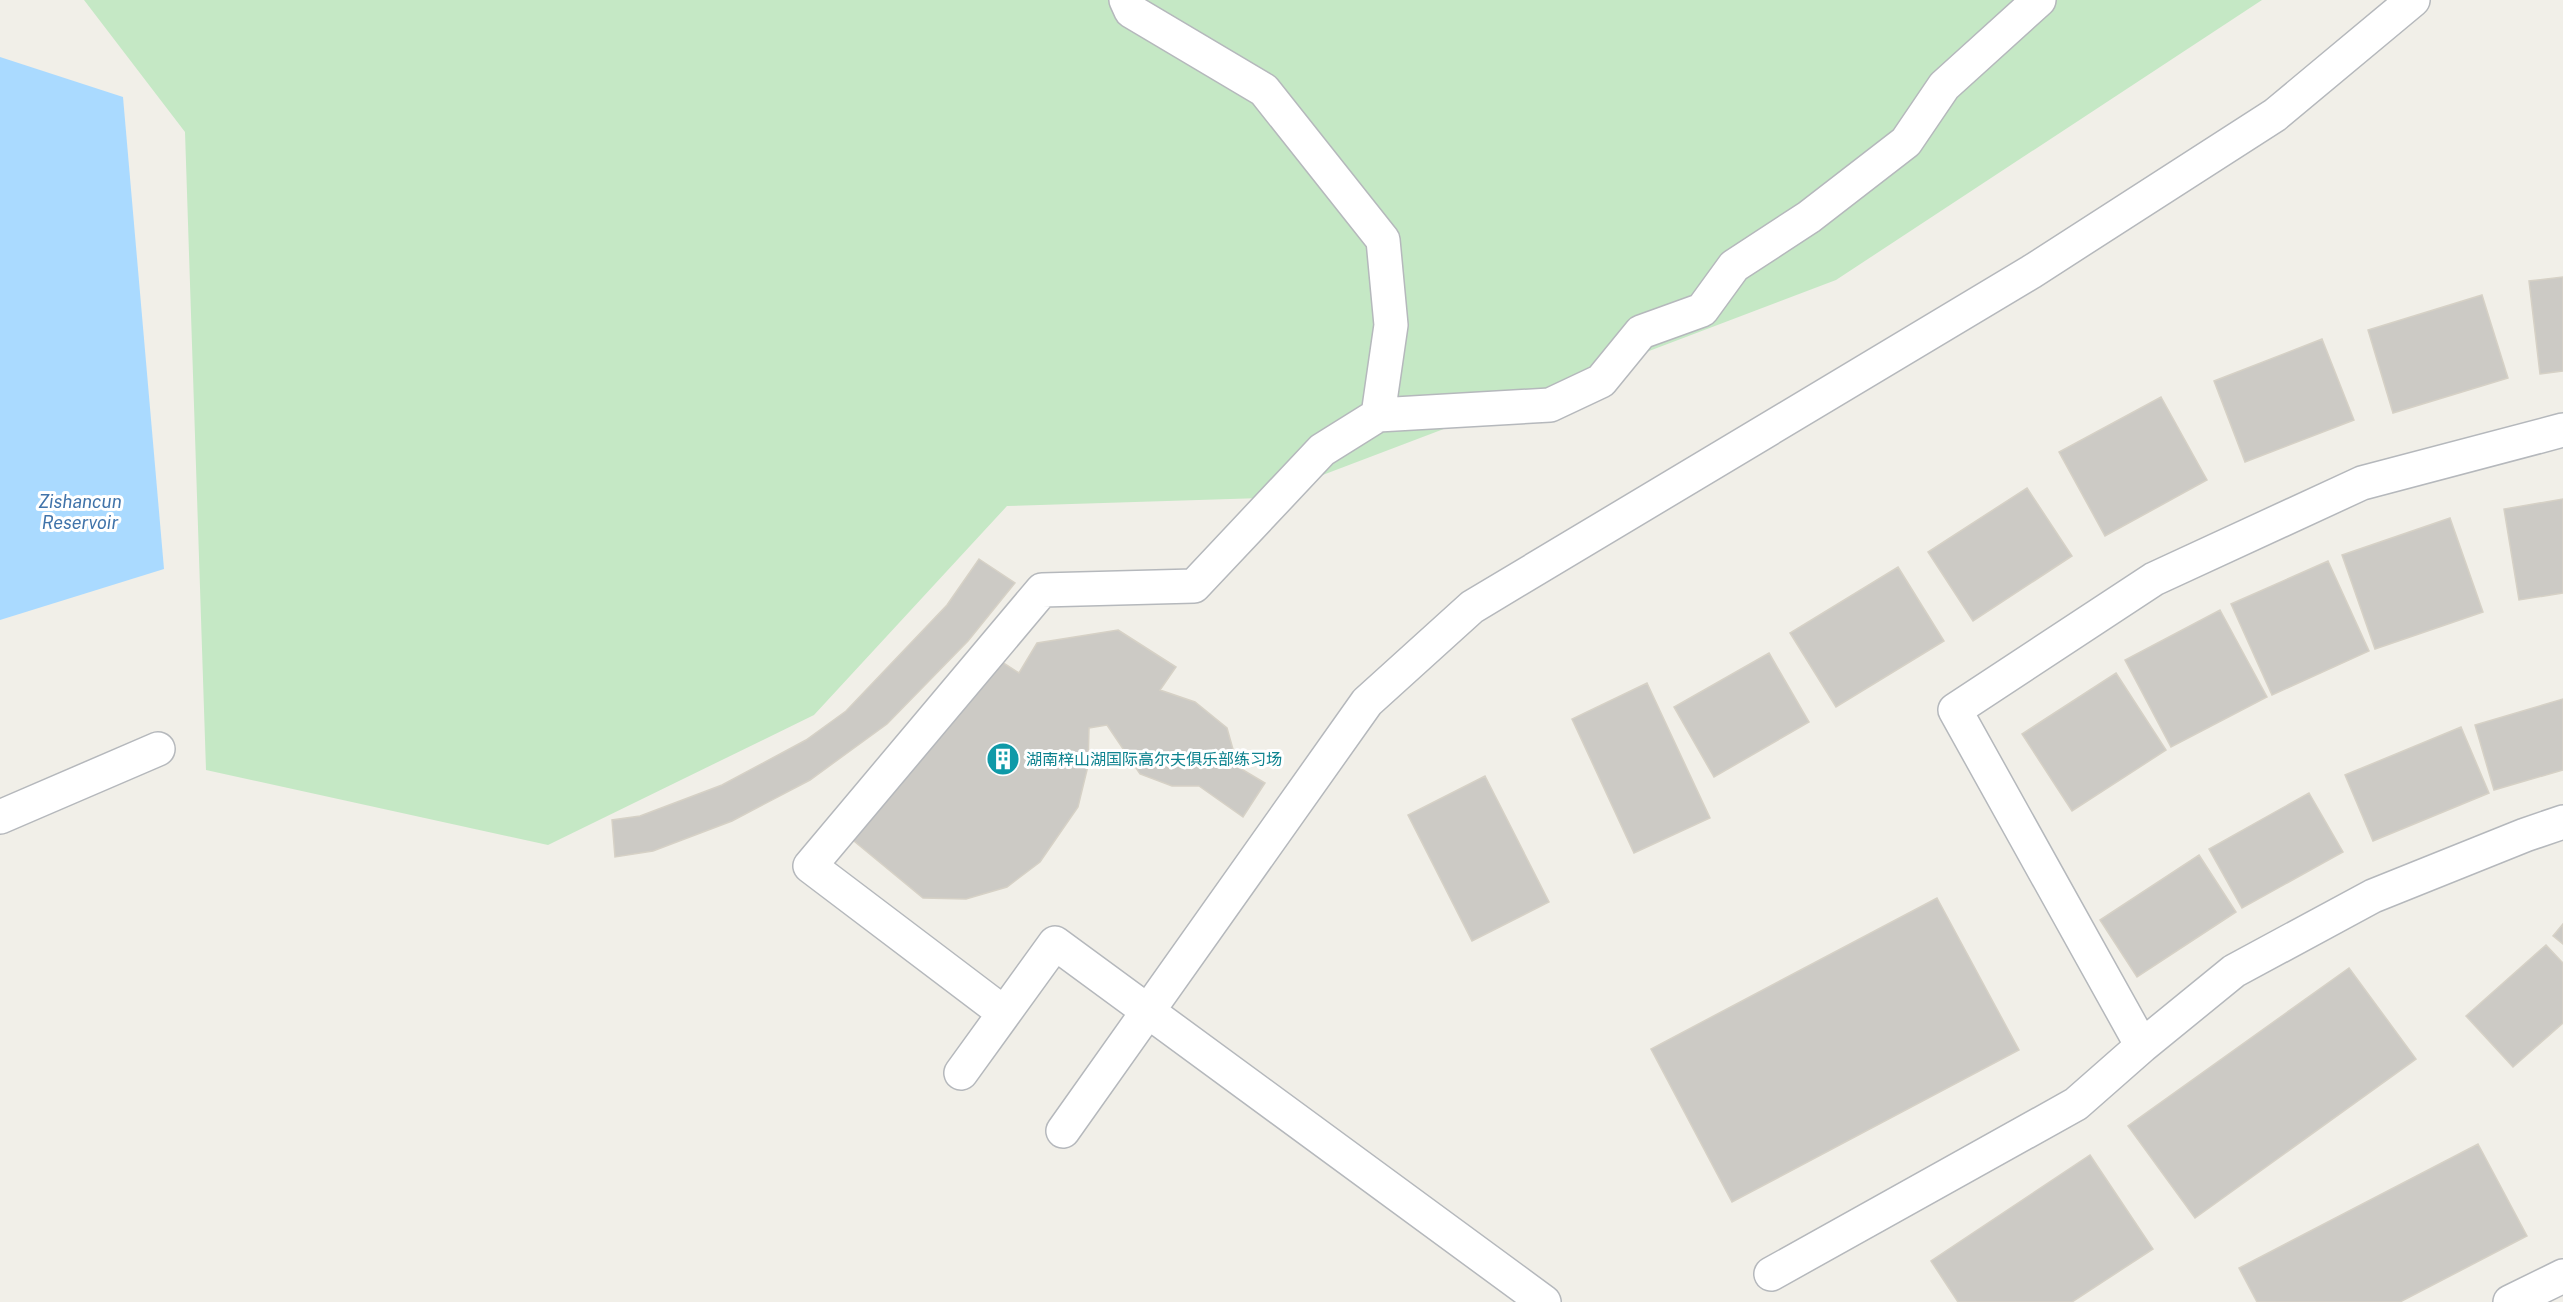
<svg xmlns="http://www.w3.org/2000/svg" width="2563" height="1302" viewBox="0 0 2563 1302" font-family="'Public Sans','Noto Sans SC',sans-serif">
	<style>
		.green { fill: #c5e8c5 }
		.water { fill: #aadaff }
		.building { fill: #cccac5; stroke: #d6d1c6; stroke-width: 1.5 }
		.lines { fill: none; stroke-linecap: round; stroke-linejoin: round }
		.minor-casing { stroke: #b5b8bc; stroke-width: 36 }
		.minor { stroke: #fff; stroke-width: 33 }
		.labels { text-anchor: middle; stroke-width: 6; stroke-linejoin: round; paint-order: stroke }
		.culture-label { font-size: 16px; fill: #0d838f; stroke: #fff; text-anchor: start }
		.water-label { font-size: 18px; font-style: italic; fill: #4174aa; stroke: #fff }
	</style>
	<rect width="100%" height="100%" fill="#f1efe8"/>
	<path class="green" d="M84 0H2262L1836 280 1262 498 1007 506 814 715 548 845 206 770 185 132Z"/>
	<path class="water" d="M0 57 123 97 164 569 0 620Z"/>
	<path class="building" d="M2563 277V371L2540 374 2529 281Z
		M2482 295 2508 378 2393 413 2368 330Z
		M2322 339 2354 420 2245 462 2214 381Z
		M2161 397 2207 480 2105 536 2059 452Z
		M2027 488 2072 556 1973 621 1928 552Z
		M2563 499V593L2519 600 2504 509Z
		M2450 518 2483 612 2375 649 2342 555Z
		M979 559 1015 583 968 641 887 724 810 780 732 821 653 851 615 857 612 820 640 816 722 785 806 740 846 711 947 605Z
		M2328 561 2369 651 2272 695 2231 604Z
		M1898 567 1944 641 1836 707 1790 633Z
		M2220 610 2267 697 2171 747 2125 660Z
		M1118 630 1176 667 1160 690 1195 702 1227 728 1238 767 1265 783 1243 817 1199 786H1172L1140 774 1107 725 1089 728 1088 766 1078 807 1040 862 1007 887 966 899 923 898 849 837 1002 662 1019 673 1037 643Z
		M1769 653 1809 722 1714 777 1674 707Z
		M2116 673 2166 750 2072 811 2022 734Z
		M1647 683 1710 818 1634 853 1572 719Z
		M2563 699V770L2494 790 2475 725Z
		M2461 727 2489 793 2373 841 2345 775Z
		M1485 776 1549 902 1472 941 1408 815Z
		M2309 793 2343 852 2242 908 2209 849Z
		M2199 855 2236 912 2137 977 2100 920Z
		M1937 898 2019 1050 1732 1202 1651 1049Z
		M2563 924V944L2553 936Z
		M2546 945 2563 963V1023L2513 1067 2466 1016Z
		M2349 968 2416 1059 2195 1218 2128 1126Z
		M2478 1144 2527 1236 2400 1302H2257L2239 1268Z
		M2090 1155 2153 1249 2072 1302H1958L1931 1261Z"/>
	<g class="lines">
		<defs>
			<path id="minor" d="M1126 0 1131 11 1264 90 1383 240 1391 325 1378 415
				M0 817 158 749
				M1004 1013 810 866 1042 590 1194 586 1322 450 1378 415 1550 405 1601 381 1641 332 1702 310 1734 266 1809 217 1906 142 1944 86 2039 0
				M2142 1046 1955 710 2154 579 2362 483 2563 430
				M961 1073 1055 943 1544 1302
				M1063 1131 1367 702 1472 607 2031 272 2275 115 2413 0
				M1771 1274 2076 1104 2142 1046 2234 971 2373 896 2525 835 2563 822
				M2510 1302 2563 1276"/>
		</defs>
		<use href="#minor" class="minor-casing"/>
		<use href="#minor" class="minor"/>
	</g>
	<defs>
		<symbol id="building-disc" viewBox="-11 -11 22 22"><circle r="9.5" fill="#0f9aa8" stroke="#fff"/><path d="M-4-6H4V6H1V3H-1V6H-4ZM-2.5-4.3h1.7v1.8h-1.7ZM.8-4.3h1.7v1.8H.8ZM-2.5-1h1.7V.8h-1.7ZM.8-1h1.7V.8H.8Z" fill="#fff"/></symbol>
	</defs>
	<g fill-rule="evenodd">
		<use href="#building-disc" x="984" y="740" width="38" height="38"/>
	</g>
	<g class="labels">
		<g class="culture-label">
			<text x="1026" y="765">湖南梓山湖国际高尔夫俱乐部练习场</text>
		</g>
		<g class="water-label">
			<text x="80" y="508">Zishancun<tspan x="80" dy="21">Reservoir</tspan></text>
		</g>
	</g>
</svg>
